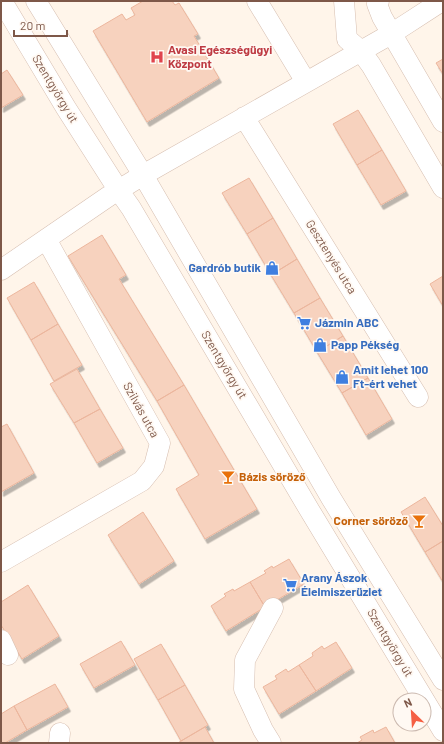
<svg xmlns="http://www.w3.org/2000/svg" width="444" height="744" viewBox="0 0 444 744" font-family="Barlow,sans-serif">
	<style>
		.building { fill: #f7d2be; stroke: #ecb69d; filter: url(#shadow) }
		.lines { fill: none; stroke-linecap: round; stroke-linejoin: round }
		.minor-casing { stroke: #d6beb0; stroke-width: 21 }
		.minor { stroke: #fff; stroke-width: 20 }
		.labels { text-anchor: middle; stroke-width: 3.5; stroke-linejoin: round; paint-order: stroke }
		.health-label { font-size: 12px; font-weight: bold; fill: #be3a42; stroke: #fff9f3; text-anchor: start }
		.street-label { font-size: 12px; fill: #7e5849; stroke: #fff9f3 }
		.shop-label { font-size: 12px; font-weight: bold; fill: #366cbe; stroke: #fff9f3; text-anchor: start }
		.food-label { font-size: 12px; font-weight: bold; fill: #c56008; stroke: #fff9f3; text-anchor: start }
	</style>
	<defs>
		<filter id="shadow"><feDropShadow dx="2.5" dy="4.5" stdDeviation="0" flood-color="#0004"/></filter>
	</defs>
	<rect width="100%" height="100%" fill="#fff5ea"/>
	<path class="building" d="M143 1H172L175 5 179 3 198 34 194 36 219 78 147 122 93 31 122 14 126 20 135 15 131 8Z
		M443 59V74L436 63Z
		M7 70 23 95 1 108V74Z
		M358 110 382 150 357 165 333 124Z
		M382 150 406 191 381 205 357 165Z
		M249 178 273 218 247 234 222 193Z
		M273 218 297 259 271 275 247 234Z
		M102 235 126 275 119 279 184 385 157 401 68 256Z
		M297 259 320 298 294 313 271 275Z
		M443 276V306L430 284Z
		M34 282 58 324 31 340 7 298Z
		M320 298 343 336 317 352 294 313Z
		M58 324 82 365 54 381 31 340Z
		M343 336 368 378 342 393 317 352Z
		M77 369 100 409 74 423 50 384Z
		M368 378 392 419 366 435 342 393Z
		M184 385 257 509 205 539 176 489 199 475 157 401Z
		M100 409 123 448 97 463 74 423Z
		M7 424 34 473 1 492V427Z
		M425 497 443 526V541L425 552 401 512Z
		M143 512 174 561 139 584 108 535Z
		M443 541V582L425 552Z
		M289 559 304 584 265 607 250 582 266 573 264 571 272 566 273 568Z
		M250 582 265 607 226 631 211 606 226 596 224 594 233 589 234 591Z
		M28 585 59 636 22 659 1 625V602Z
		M121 641 135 665 94 688 80 664Z
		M336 642 352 668 316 691 299 665 313 656 312 653 322 646 324 649Z
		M161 644 185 685 158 700 134 659Z
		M299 665 316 691 279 714 263 687 277 679 275 676 286 669 288 672Z
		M55 684 68 707 27 730 14 706Z
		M185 685 208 725 181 741 158 700Z
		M14 706 27 730 5 743H1V714Z
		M205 727 214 743H178L181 741Z
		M386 727 395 743H357L362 740 360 737 373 730 374 733Z"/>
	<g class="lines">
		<defs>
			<path id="minor" d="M2 1 66 108 119 191 131 208 310 511 443 731
				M36 1 143 175 331 498 443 680
				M257 1 306 82
				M344 1 347 39 360 50 371 65 443 188
				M379 1 377 4 382 17 443 122
				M244 117 418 397
				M1 270 109 196 143 175 391 34 442 1
				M1 562 142 481 154 466 160 443 46 239
				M1 640 8 655
				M59 743 60 733
				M271 743 263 730 244 689 245 660 273 608"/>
		</defs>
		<use href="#minor" class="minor-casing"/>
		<use href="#minor" class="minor"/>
	</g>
	<defs>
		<symbol id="hospital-bare" viewBox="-9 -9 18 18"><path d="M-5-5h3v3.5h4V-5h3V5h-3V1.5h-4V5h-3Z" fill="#e0444e" stroke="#fff9f3" stroke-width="2.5" paint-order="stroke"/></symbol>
		<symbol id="shop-bare" viewBox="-9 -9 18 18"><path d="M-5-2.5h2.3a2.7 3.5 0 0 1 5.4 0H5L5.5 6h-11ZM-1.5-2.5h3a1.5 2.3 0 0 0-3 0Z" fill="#3f7fe0" stroke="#fff9f3" stroke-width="2.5" paint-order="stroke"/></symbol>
		<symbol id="supermarket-bare" viewBox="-9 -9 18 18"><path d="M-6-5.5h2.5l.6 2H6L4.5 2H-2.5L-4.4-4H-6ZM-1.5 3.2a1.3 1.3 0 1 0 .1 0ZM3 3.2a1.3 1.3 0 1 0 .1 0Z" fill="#3f7fe0" stroke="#fff9f3" stroke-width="2.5" paint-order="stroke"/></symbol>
		<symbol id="bar-bare" viewBox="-9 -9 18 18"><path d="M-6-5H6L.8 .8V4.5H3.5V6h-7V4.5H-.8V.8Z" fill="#e8710a" stroke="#fff9f3" stroke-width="2.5" paint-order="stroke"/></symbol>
	</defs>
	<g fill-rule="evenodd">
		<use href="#hospital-bare" x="147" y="47" width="20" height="20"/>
		<use href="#shop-bare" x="262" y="258" width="20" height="20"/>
		<use href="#supermarket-bare" x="294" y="313" width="20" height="20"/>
		<use href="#shop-bare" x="310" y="335" width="20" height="20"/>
		<use href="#shop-bare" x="332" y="367" width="20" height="20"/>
		<use href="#bar-bare" x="218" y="467" width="20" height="20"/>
		<use href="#bar-bare" x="409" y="511" width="20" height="20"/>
		<use href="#supermarket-bare" x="280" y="575" width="20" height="20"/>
	</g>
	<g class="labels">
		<g class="health-label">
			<text x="168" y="54">Avasi Egészségügyi<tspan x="168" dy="14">Központ</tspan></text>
		</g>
		<g class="street-label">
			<text transform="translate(55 89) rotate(59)" y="4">Szentgyörgy út</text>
			<text transform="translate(331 257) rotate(58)" y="4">Gesztenyés utca</text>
			<text transform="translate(224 365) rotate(59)" y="4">Szentgyörgy út</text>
			<text transform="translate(141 410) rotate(61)" y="4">Szilvás utca</text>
			<text transform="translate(390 643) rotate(59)" y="4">Szentgyörgy út</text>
		</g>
		<g class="shop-label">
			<text x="261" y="272" text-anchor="end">Gardrób butik</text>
			<text x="315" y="327">Jázmin ABC</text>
			<text x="331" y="349">Papp Pékség</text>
			<text x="353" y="374">Amit lehet 100<tspan x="353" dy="14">Ft-ért vehet</tspan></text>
			<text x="301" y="582">Arany Ászok<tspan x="301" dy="14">Élelmiszerüzlet</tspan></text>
		</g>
		<g class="food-label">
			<text x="239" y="481">Bázis söröző</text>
			<text x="408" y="525" text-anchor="end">Corner söröző</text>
		</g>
	</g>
	<rect width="444" height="744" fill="none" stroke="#7e5849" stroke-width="4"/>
	<g transform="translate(412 712) rotate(335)"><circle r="19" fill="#fff9f3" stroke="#cbb9af"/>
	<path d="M0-3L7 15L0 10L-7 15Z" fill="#f55f43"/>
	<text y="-6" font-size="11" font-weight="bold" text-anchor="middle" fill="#7e5849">N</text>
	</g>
	<path d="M14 30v6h53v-6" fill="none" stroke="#7e5849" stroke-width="2"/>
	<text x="20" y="30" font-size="12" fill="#7e5849" stroke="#fff9f3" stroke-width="3" paint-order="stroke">20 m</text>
</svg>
